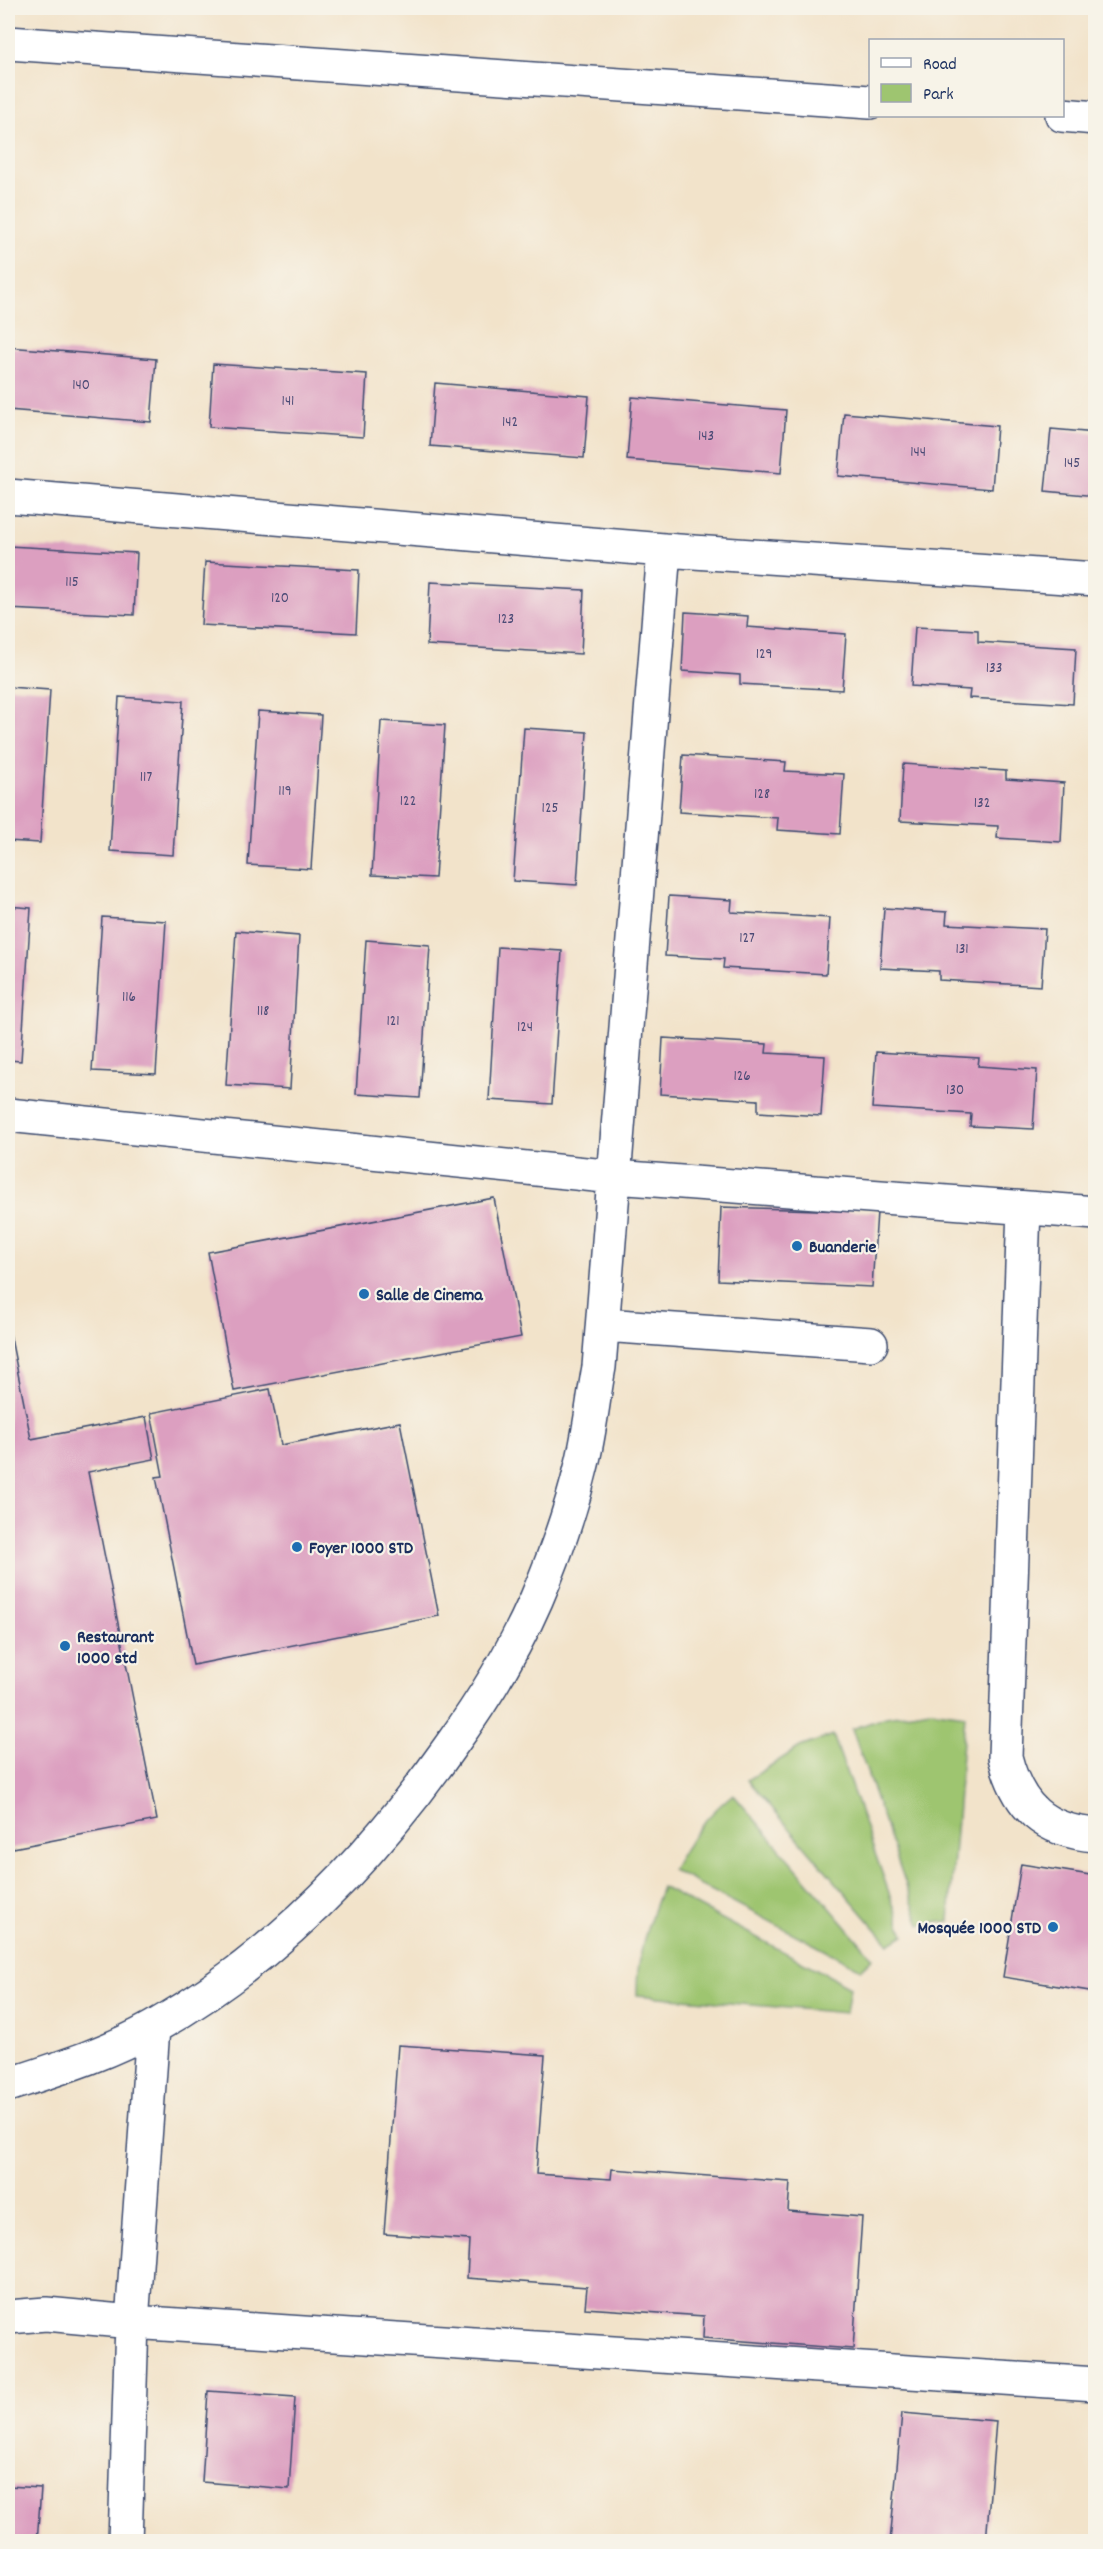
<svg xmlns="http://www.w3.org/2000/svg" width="1103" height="2549" viewBox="0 0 1103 2549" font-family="Dekko,sans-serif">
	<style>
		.green { fill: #9ec570; stroke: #5c7a67; stroke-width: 1.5 }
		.building { fill: #dc9fc0 }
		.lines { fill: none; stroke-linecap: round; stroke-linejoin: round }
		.minor-casing { stroke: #3b4a6e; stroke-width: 36 }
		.minor { stroke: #fff; stroke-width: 33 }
		.poi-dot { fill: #1f6fb2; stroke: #f7f3e8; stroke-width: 2 }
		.labels { text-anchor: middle; stroke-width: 4.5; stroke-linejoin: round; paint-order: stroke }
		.number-label { font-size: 15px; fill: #4b4b76 }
		.poi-label { font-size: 18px; font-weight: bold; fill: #1b2f5e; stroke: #f7f3e8; text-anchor: start }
	</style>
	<rect width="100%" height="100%" fill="#f7f3e8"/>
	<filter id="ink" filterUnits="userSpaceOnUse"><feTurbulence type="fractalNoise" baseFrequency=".0167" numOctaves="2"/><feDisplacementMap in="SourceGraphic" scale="12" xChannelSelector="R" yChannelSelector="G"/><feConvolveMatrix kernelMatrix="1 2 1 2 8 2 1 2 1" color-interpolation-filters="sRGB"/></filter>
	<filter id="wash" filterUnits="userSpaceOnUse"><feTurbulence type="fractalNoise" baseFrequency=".008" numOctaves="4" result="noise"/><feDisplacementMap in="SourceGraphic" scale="24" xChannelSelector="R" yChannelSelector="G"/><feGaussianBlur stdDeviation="1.35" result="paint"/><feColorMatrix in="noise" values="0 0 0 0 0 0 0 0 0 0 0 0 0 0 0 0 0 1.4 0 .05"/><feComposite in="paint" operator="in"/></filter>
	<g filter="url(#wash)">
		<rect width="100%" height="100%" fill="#f2e3ca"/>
		<path class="green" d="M930 1710 965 1715 949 1921 920 1925 852 1729 886 1717Z
			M833 1735 904 1935 889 1944 748 1780 800 1747Z
			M733 1794 873 1958 861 1969 672 1870C689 1839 705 1817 733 1794Z
			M662 1887 850 1987 846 2013 637 1995C636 1956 648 1923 662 1887Z"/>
		<g id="blocks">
			<path class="building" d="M8 347 156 359 151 422 8 410Z
				M213 364 367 374 363 437 209 427Z
				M435 383 589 396 584 458 430 446Z
				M632 397 786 410 781 473 627 460Z
				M844 413 997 426 992 489 838 476Z
				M1051 429 1096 433V496L1045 491Z
				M8 546 137 553 134 615 8 609Z
				M205 562 359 570 356 633 201 625Z
				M430 582 584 590 581 654 427 645Z
				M685 612 748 616 747 627 846 634 842 690 740 684V675L682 671Z
				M915 627 978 630V642L1076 648 1073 704 969 698 970 690 911 686Z
				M8 687 50 690 40 843 8 841Z
				M119 697 183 701 173 855 110 851Z
				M258 711 321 715 311 869 248 865Z
				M381 721 445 725 435 878 372 875Z
				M524 728 587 732 577 885 513 881Z
				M683 755 786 762 785 771 844 774 840 834 777 830 778 818 679 812Z
				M903 764 1006 771V779L1064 783 1061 842 997 838 998 826 900 821Z
				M669 896 732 900 731 912 830 918 826 974 723 968 724 959 665 956Z
				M8 906 31 908 21 1061 8 1060Z
				M884 908 947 912 946 924 1045 929 1041 986 939 980V971L880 968Z
				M102 917 166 921 156 1074 92 1071Z
				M236 931 299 936 290 1089 226 1085Z
				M366 940 430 945 420 1098 356 1094Z
				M498 947 562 951 552 1104 489 1100Z
				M663 1038 767 1044 766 1053 825 1056 821 1116 758 1112V1100L660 1094Z
				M876 1052 979 1058 978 1066 1037 1070 1033 1129 970 1126 971 1114 872 1108Z
				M494 1198 521 1337 234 1391 208 1252Z
				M721 1207 877 1212 872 1287 718 1280Z
				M8 1323 31 1439 146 1417 154 1459 88 1472 157 1820 8 1849Z
				M270 1389 281 1445 400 1422 439 1616 193 1665 156 1477 163 1476 151 1413Z
				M1021 1864 1096 1876V1992L1003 1977Z
				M398 2045 545 2055 536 2174 611 2179 612 2169 790 2182 788 2211 862 2217 853 2349 703 2338 704 2316 585 2308 587 2287 467 2278 469 2240 384 2234Z
				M208 2391 295 2397 289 2489 202 2482Z
				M902 2413 996 2421 986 2542H890Z
				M8 2486 41 2488 37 2542H8Z"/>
		</g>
	</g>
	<g filter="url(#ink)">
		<use href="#blocks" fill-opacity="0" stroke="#3b4a6e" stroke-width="1.5"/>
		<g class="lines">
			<defs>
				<path id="minor" d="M8 43 870 102
					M1062 115 1096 118
					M8 496 664 550
					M8 1115 615 1177 1096 1213
					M1024 1208 1005 1757C1018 1807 1043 1831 1096 1835
					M604 1325 871 1344
					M8 2085C57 2069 109 2053 154 2027 274 1959 370 1860 449 1748 483 1701 513 1653 536 1600 555 1556 571 1510 582 1464 590 1432 593 1399 599 1367L664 550 1096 579
					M8 2317 46 2314 132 2322 1096 2384
					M125 2542 132 2322 153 2028"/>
			</defs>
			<use href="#minor" class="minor-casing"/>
			<use href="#minor" class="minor"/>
		</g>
	</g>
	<g class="poi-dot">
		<circle cx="797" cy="1246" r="6"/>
		<circle cx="364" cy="1294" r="6"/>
		<circle cx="297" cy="1547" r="6"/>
		<circle cx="65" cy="1646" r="6"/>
		<circle cx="1053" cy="1927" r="6"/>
	</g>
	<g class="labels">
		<g class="number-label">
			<text x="81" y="389">140</text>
			<text x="288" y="405">141</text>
			<text x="510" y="426">142</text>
			<text x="706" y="440">143</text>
			<text x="918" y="456">144</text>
			<text x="1072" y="467">145</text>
			<text x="72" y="586">115</text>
			<text x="280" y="602">120</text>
			<text x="506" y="623">123</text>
			<text x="764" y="658">129</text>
			<text x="994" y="672">133</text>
			<text x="146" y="781">117</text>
			<text x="285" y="795">119</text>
			<text x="762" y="798">128</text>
			<text x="408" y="805">122</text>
			<text x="982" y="807">132</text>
			<text x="550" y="812">125</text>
			<text x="747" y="942">127</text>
			<text x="962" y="953">131</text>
			<text x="129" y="1001">116</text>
			<text x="263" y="1015">118</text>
			<text x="393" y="1025">121</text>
			<text x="525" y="1031">124</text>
			<text x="742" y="1080">126</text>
			<text x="955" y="1094">130</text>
		</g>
		<g class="poi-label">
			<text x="809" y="1252">Buanderie</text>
			<text x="376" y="1300">Salle de Cinema</text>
			<text x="309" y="1553">Foyer 1000 STD</text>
			<text x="77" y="1642">Restaurant<tspan x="77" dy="21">1000 std</tspan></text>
			<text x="1041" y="1933" text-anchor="end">Mosquée 1000 STD</text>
		</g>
	</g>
	<rect width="1103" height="2549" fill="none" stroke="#f7f3e8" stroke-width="30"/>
	<rect x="869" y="39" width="195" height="78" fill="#f7f3e8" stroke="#9fa5b1" stroke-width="1.5"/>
	<rect x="881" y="58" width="30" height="9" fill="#ffffff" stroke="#9fa5b1" stroke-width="1.5"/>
	<text x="923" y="69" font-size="18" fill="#1b2f5e">Road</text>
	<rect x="881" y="84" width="30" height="18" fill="#9ec570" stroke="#9fa5b1" stroke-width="1.5"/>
	<text x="923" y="99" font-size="18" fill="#1b2f5e">Park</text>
</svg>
